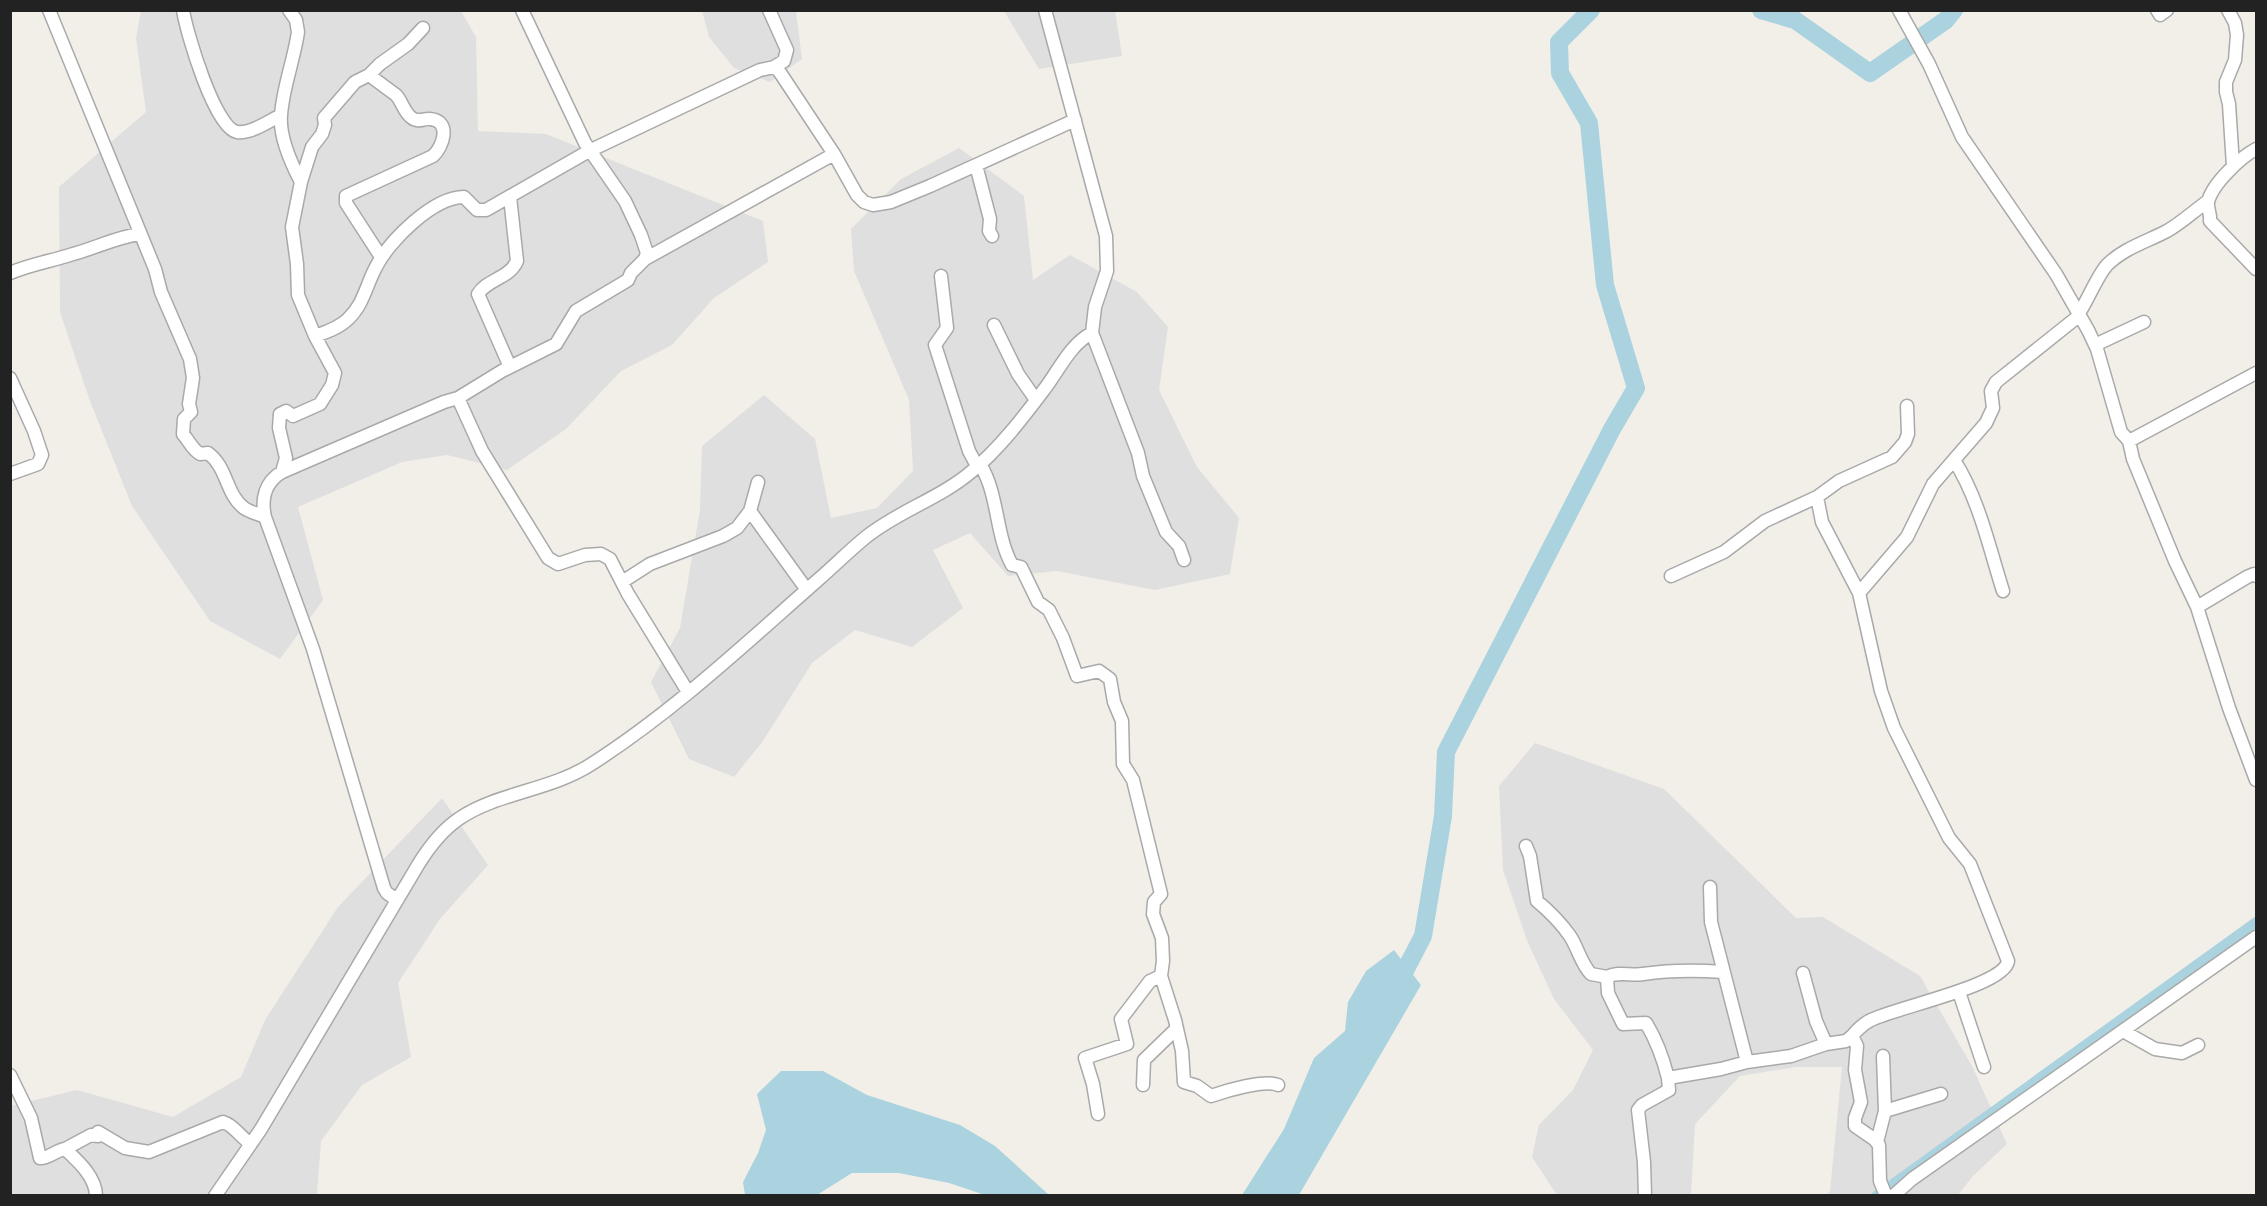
<svg xmlns="http://www.w3.org/2000/svg" width="2267" height="1206" viewBox="0 0 2267 1206" font-family="'Titillium Web',sans-serif">
	<style>
		.residential { fill: #e0dfdf }
		.water { fill: #aad3df }
		.lines { fill: none; stroke-linecap: round; stroke-linejoin: round }
		.canal { stroke: #aad3df; stroke-width: 10 }
		.river { stroke: #aad3df; stroke-width: 18 }
		.minor-casing { stroke: #a9a9a9; stroke-width: 15 }
		.minor { stroke: #fff; stroke-width: 12 }
	</style>
	<rect width="100%" height="100%" fill="#f2efe9"/>
	<path class="residential" d="M141 11H461L476 37 478 131 546 134 763 221 768 262 714 298 672 345 621 371 566 429 507 470 447 455 402 462 298 507 323 600 280 659 210 621 132 506 90 401 60 312 59 187 146 112 136 38Z
		M702 11H796L802 59 770 82 734 68 709 37Z
		M1004 11H1115L1122 56 1039 69Z
		M959 148 1024 196 1033 280 1070 255 1137 292 1168 327 1159 390 1197 467 1239 518 1230 574 1155 590 1057 571 1008 576 970 533 933 550 963 608 912 647 855 630 812 663 763 741 734 777 689 759 651 682 680 628 700 510 702 446 764 395 815 439 831 518 877 508 913 471 909 400 854 271 851 229 901 179Z
		M1535 743 1664 789 1796 918 1823 917 1920 976 1973 1068 2007 1144 1973 1176 1958 1195H1827L1830 1191 1842 1067H1796L1740 1076 1695 1124 1691 1195H1557L1532 1157 1539 1125 1573 1090 1593 1050 1554 999 1528 943 1503 870 1499 786Z
		M442 798 488 865 440 919 398 983 411 1057 362 1085 321 1141 317 1195H11L10 1106 77 1090 173 1117 241 1077 265 1020 338 907Z"/>
	<path class="water" d="M1394 950 1421 985 1299 1195H1242L1284 1129 1314 1058 1345 1031 1348 1002 1366 971Z
		M781 1071H823L867 1095 960 1125 995 1146 1049 1195H985L949 1183 899 1173H852L817 1195H745L743 1182 758 1153 766 1130 757 1094Z"/>
	<g class="lines">
		<path class="canal" d="M1876 1196 2256 922"/>
		<path class="river" d="M1761 10 1795 20 1870 73 1946 20 1954 10
			M1397 986 1423 936 1443 816 1446 752 1612 429 1636 388 1605 285 1589 123 1560 73 1559 42 1591 10"/>
		<defs>
			<path id="minor" d="M49 10 155 269 161 292 190 359 193 378 189 404 191 412 184 419 183 434C189 441 192 449 200 454L208 453C228 468 225 493 244 508 250 512 258 514 265 517
				M183 10C186 31 215 129 237 132 251 134 269 121 281 115
				M289 10 296 20 298 32C294 60 283 87 281 115 279 137 291 163 301 182
				M769 10 787 50 784 61 774 67
				M1899 10 1929 64 1962 137 2056 274 2088 330 2097 349 2121 432 2129 441 2133 459 2175 561 2197 607 2229 708 2256 780
				M2157 10 2160 15 2167 10
				M2228 10 2235 23 2237 35 2235 60 2226 82V92L2229 104 2233 166
				M369 75C377 81 388 89 396 95 402 101 404 113 412 118 418 123 424 118 430 119 452 121 443 147 433 156L346 196V203L381 257
				M2256 149C2241 157 2212 184 2208 202 2207 208 2211 214 2210 221L2256 269
				M976 165 990 219 989 231 992 236
				M645 259 834 154
				M10 273C31 264 52 261 73 254 96 248 116 237 140 234
				M941 276 947 328 935 345 969 451 977 466
				M2079 313C2088 300 2097 276 2107 265 2124 248 2146 242 2167 231 2181 223 2194 211 2208 201
				M994 325 1018 374 1036 400
				M1092 333 1138 453 1143 476 1166 532 1179 546 1184 560
				M315 336C326 332 339 328 348 319 364 304 366 285 376 267 389 241 433 197 464 197L477 210H486L589 151 760 70 774 67 779 71 834 154 857 195 864 202 873 205 891 202 930 186 1075 120
				M2095 345 2144 322
				M510 367 478 294C487 279 509 279 517 261L510 197
				M10 378 34 431 42 455 38 464 10 474
				M458 398 482 451 548 558 558 564 585 555 601 554 610 559 628 594 688 692
				M2129 441 2256 373
				M1954 460C1979 499 1989 547 2003 591
				M980 464C999 495 995 534 1012 565L1021 567 1038 602 1049 610 1063 638 1077 676 1099 671 1110 679 1114 702 1122 721 1123 764 1133 780 1161 894 1154 902 1153 914 1162 938 1163 961 1161 976 1175 1020 1182 1051 1184 1082 1197 1086 1211 1096C1225 1091 1265 1079 1278 1085
				M282 472 286 458 279 428 280 414 286 411 293 416 320 404 332 385 335 373 315 336 298 295 297 264 292 227 301 182 312 147 322 134 325 125 324 118 355 82 369 75 380 64 408 44 423 28
				M1817 497 1822 522 1859 593
				M750 511 807 590
				M1671 576 1724 552 1765 521 1817 497 1839 481 1892 457 1905 442 1908 434 1907 406
				M622 582 650 564 723 536 737 528 750 511 758 482
				M2197 607 2247 577 2254 574 2256 576
				M1526 846 1530 856 1537 901C1549 911 1561 923 1570 936 1578 948 1581 964 1591 974L1607 977C1618 971 1631 976 1643 974 1670 970 1696 970 1723 972
				M1710 887 1711 922 1747 1062
				M397 900 387 893 384 888 313 649 265 517C261 499 265 482 282 472L444 402 458 398 502 371 556 344 576 311 628 280 631 273 645 259 647 253 641 235 625 201 585 143 522 10
				M1803 973 1816 1021 1826 1044
				M1607 977 1608 993 1623 1024 1646 1023C1657 1041 1663 1058 1668 1078
				M1959 992 1984 1067
				M2123 1031 2155 1049 2182 1053 2198 1045
				M1852 1036C1857 1030 1862 1025 1869 1021 1892 1008 2005 986 2008 961L1970 864 1949 838 1894 728 1881 691 1859 593 1907 537 1933 484 1986 423 1993 408 1991 391 1996 382 2080 315
				M10 1075 31 1118 40 1158C48 1159 56 1150 65 1149 78 1161 96 1177 96 1196
				M1143 1085 1144 1060 1176 1029
				M1885 1111 1941 1094
				M1098 1114 1093 1084 1085 1058 1127 1044 1121 1019 1150 981 1161 976
				M1877 1142 1885 1111 1883 1056
				M65 1149 91 1135 98 1136V1132L125 1148 149 1152 223 1122C234 1125 241 1138 251 1144
				M215 1196 261 1129 418 865C429 847 442 830 460 818 497 793 551 790 590 765 673 712 745 644 819 579 835 565 850 550 866 537 898 511 939 499 971 472 998 450 1022 419 1043 391 1058 372 1070 344 1092 333L1095 307 1107 271 1106 236 1045 10
				M1645 1196 1644 1162 1638 1110 1642 1105 1669 1090 1668 1078 1721 1069 1747 1062 1791 1056 1826 1044 1846 1041 1852 1036 1857 1046 1855 1070 1861 1102 1855 1118V1126L1874 1139 1879 1145 1880 1181 1886 1196
				M1893 1196 1912 1179 2256 937"/>
		</defs>
		<use href="#minor" class="minor-casing"/>
		<use href="#minor" class="minor"/>
	</g>
	<rect width="2267" height="1206" fill="none" stroke="#222222" stroke-width="24"/>
</svg>
